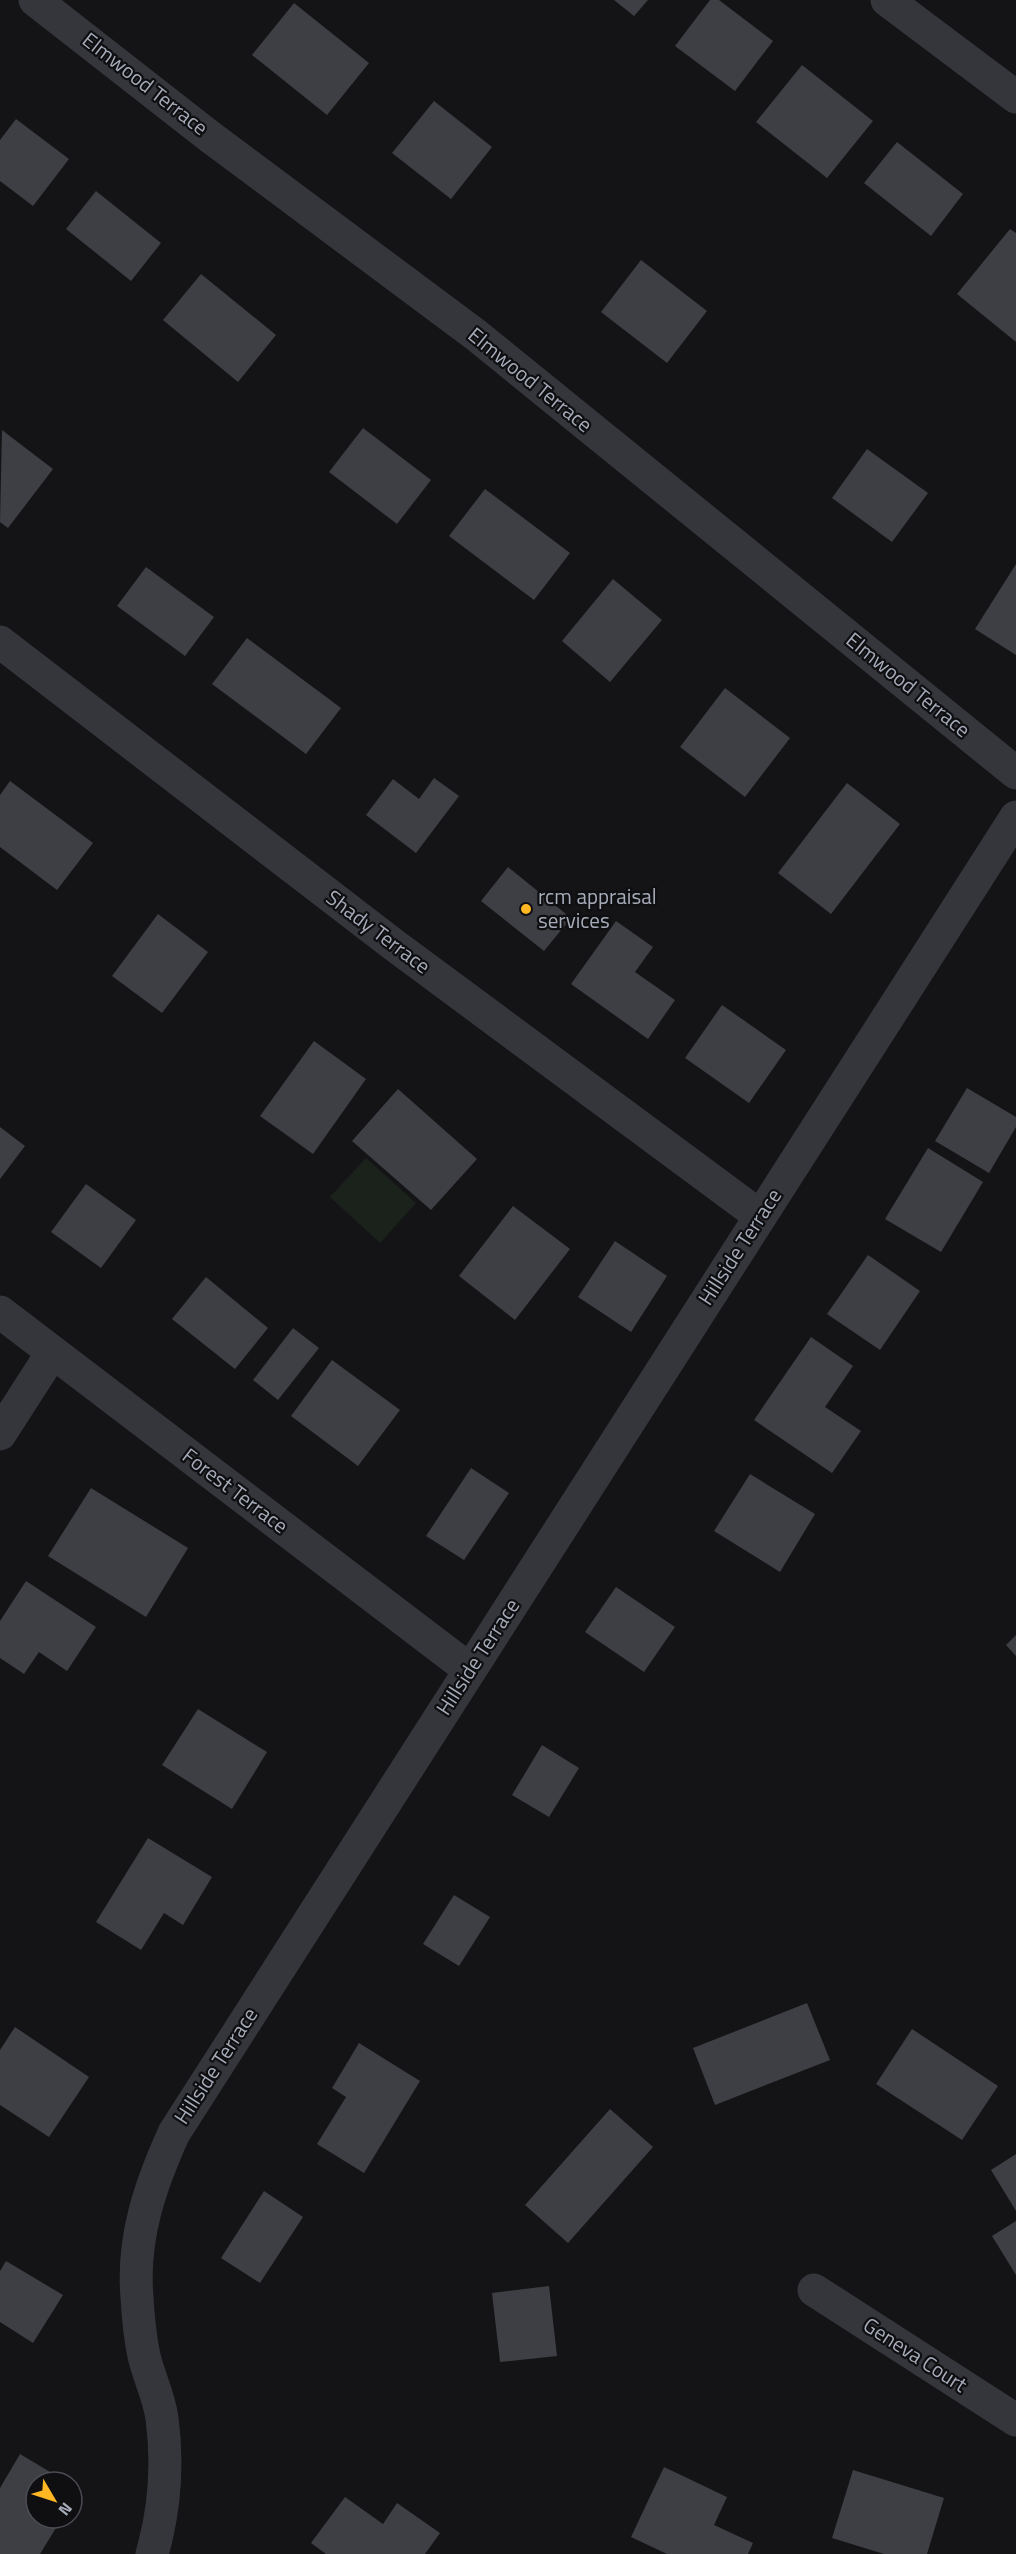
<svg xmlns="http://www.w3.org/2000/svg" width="1016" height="2554" viewBox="0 0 1016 2554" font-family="'Titillium Web',sans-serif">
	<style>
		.green { fill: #1a221b }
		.building { fill: #3e3f44 }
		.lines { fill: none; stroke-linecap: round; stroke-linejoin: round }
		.minor { stroke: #35363c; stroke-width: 33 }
		.poi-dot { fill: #ffb724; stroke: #0f0f12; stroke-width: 2 }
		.labels { text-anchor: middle; stroke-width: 4.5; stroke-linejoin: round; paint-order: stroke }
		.street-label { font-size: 21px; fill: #a5abb8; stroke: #0f0f12 }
		.poi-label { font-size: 21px; fill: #a5abb8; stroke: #0f0f12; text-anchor: start }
	</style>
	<rect width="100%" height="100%" fill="#141417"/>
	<path class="green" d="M366 1158 416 1203 380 1243 330 1197Z"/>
	<path class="building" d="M614 0H648L634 16Z
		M710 0H719L773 41 735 91 675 46Z
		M294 3 369 63 327 115 252 55Z
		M802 65 873 121 827 178 756 122Z
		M434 101 492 147 451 199 392 153Z
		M16 119 69 159 33 206 0 181V140Z
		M897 142 963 194 931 236 864 183Z
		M96 191 161 243 131 281 66 229Z
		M1010 229 1016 233V342L957 294Z
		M641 260 707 311 667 363 601 312Z
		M201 274 276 335 238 382 163 320Z
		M363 428 431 480 397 524 329 472Z
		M2 430 53 469 8 528 0 522Z
		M867 449 928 493 892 542 832 498Z
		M485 489 570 553 534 600 449 536Z
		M1016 564V655L975 629Z
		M146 567 214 617 185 656 117 606Z
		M613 579 662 620 610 682 562 641Z
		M247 638 341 708 306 754 212 684Z
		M725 688 790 738 745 797 680 747Z
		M434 778 459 796 416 853 366 815 393 779 419 799Z
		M10 781 93 843 57 890 0 847V795Z
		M847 783 900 824 831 914 778 873Z
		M508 867 571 918 544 951 481 901Z
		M158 914 208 952 162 1013 112 976Z
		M616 921 653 947 635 972 675 1000 648 1039 571 984Z
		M722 1005 786 1050 749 1103 685 1058Z
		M314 1041 366 1079 313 1154 260 1116Z
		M967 1088 1016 1117V1127L989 1173 935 1141Z
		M398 1089 477 1159 431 1210 352 1141Z
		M0 1127 25 1146 0 1179Z
		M928 1148 983 1182 941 1252 885 1219Z
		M86 1184 136 1220 101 1268 51 1232Z
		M513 1206 570 1249 515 1320 459 1276Z
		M615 1241 667 1276 631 1332 578 1297Z
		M868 1255 920 1291 880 1350 827 1314Z
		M206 1277 268 1328 235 1369 172 1319Z
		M293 1328 319 1348 278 1400 253 1380Z
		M811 1337 853 1366 825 1407 861 1431 832 1473 754 1420Z
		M332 1360 400 1410 358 1466 291 1416Z
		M471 1468 509 1493 464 1560 426 1536Z
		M750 1474 815 1514 780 1572 714 1531Z
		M91 1488 188 1548 146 1617 48 1556Z
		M26 1581 96 1627 67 1671 39 1652 24 1674 0 1658V1621Z
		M616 1587 675 1627 644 1672 585 1632Z
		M1016 1635V1656L1006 1645Z
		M198 1709 267 1752 232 1809 162 1765Z
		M542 1745 579 1768 549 1817 512 1795Z
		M148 1838 212 1877 183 1925 164 1913 141 1950 96 1922Z
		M454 1895 490 1917 459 1966 423 1944Z
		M807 2003 830 2060 715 2105 693 2048Z
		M15 2027 89 2077 49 2137 0 2105V2050Z
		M912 2029 998 2086 962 2140 876 2084Z
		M359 2043 420 2081 364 2173 317 2144 346 2097 332 2088Z
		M610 2109 653 2147 568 2243 525 2205Z
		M1016 2154V2211L991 2170Z
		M264 2191 303 2217 260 2283 221 2258Z
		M1016 2221V2275L992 2236Z
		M6 2261 63 2295 33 2343 0 2322V2271Z
		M549 2286 557 2356 500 2362 492 2293Z
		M20 2454 67 2482H36V2518H62L40 2554H0V2488Z
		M664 2467 727 2497 714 2525 753 2543 748 2554H667L631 2537Z
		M853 2470 944 2498 927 2554H884L832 2538Z
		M72 2485 79 2489 72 2501Z
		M345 2497 383 2524 397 2503 440 2533 425 2554H326L311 2543Z"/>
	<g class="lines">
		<path class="minor" d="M35 0 209 136 476 335 1016 773
			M887 0 1016 97
			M0 642 394 945 760 1216
			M0 1312 470 1670
			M0 1434 52 1353
			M814 2290 1016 2420
			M152 2554C165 2509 168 2464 162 2418 159 2397 149 2377 144 2356 140 2337 138 2316 137 2297 132 2238 150 2186 174 2133L1016 817"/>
	</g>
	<circle class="poi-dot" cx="526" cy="909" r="6"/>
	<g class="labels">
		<g class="street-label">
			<text transform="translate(145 84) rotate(38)" y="7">Elmwood Terrace</text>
			<text transform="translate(530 380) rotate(39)" y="7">Elmwood Terrace</text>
			<text transform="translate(908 685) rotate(39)" y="7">Elmwood Terrace</text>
			<text transform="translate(378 932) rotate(37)" y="7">Shady Terrace</text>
			<text transform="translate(740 1247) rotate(-57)" y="7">Hillside Terrace</text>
			<text transform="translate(235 1491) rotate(37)" y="7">Forest Terrace</text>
			<text transform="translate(478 1657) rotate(-57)" y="7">Hillside Terrace</text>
			<text transform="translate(216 2066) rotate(-57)" y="7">Hillside Terrace</text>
			<text transform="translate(915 2355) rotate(33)" y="7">Geneva Court</text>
		</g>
		<g class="poi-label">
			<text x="538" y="904">rcm appraisal<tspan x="538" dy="24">services</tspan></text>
		</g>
	</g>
	<g transform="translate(54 2500) rotate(129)"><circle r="28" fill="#0f0f12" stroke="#4b4d54" stroke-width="1.5"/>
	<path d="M0-4.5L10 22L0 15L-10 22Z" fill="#ffb724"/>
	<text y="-9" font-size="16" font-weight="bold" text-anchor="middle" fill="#a5abb8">N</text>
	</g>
</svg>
